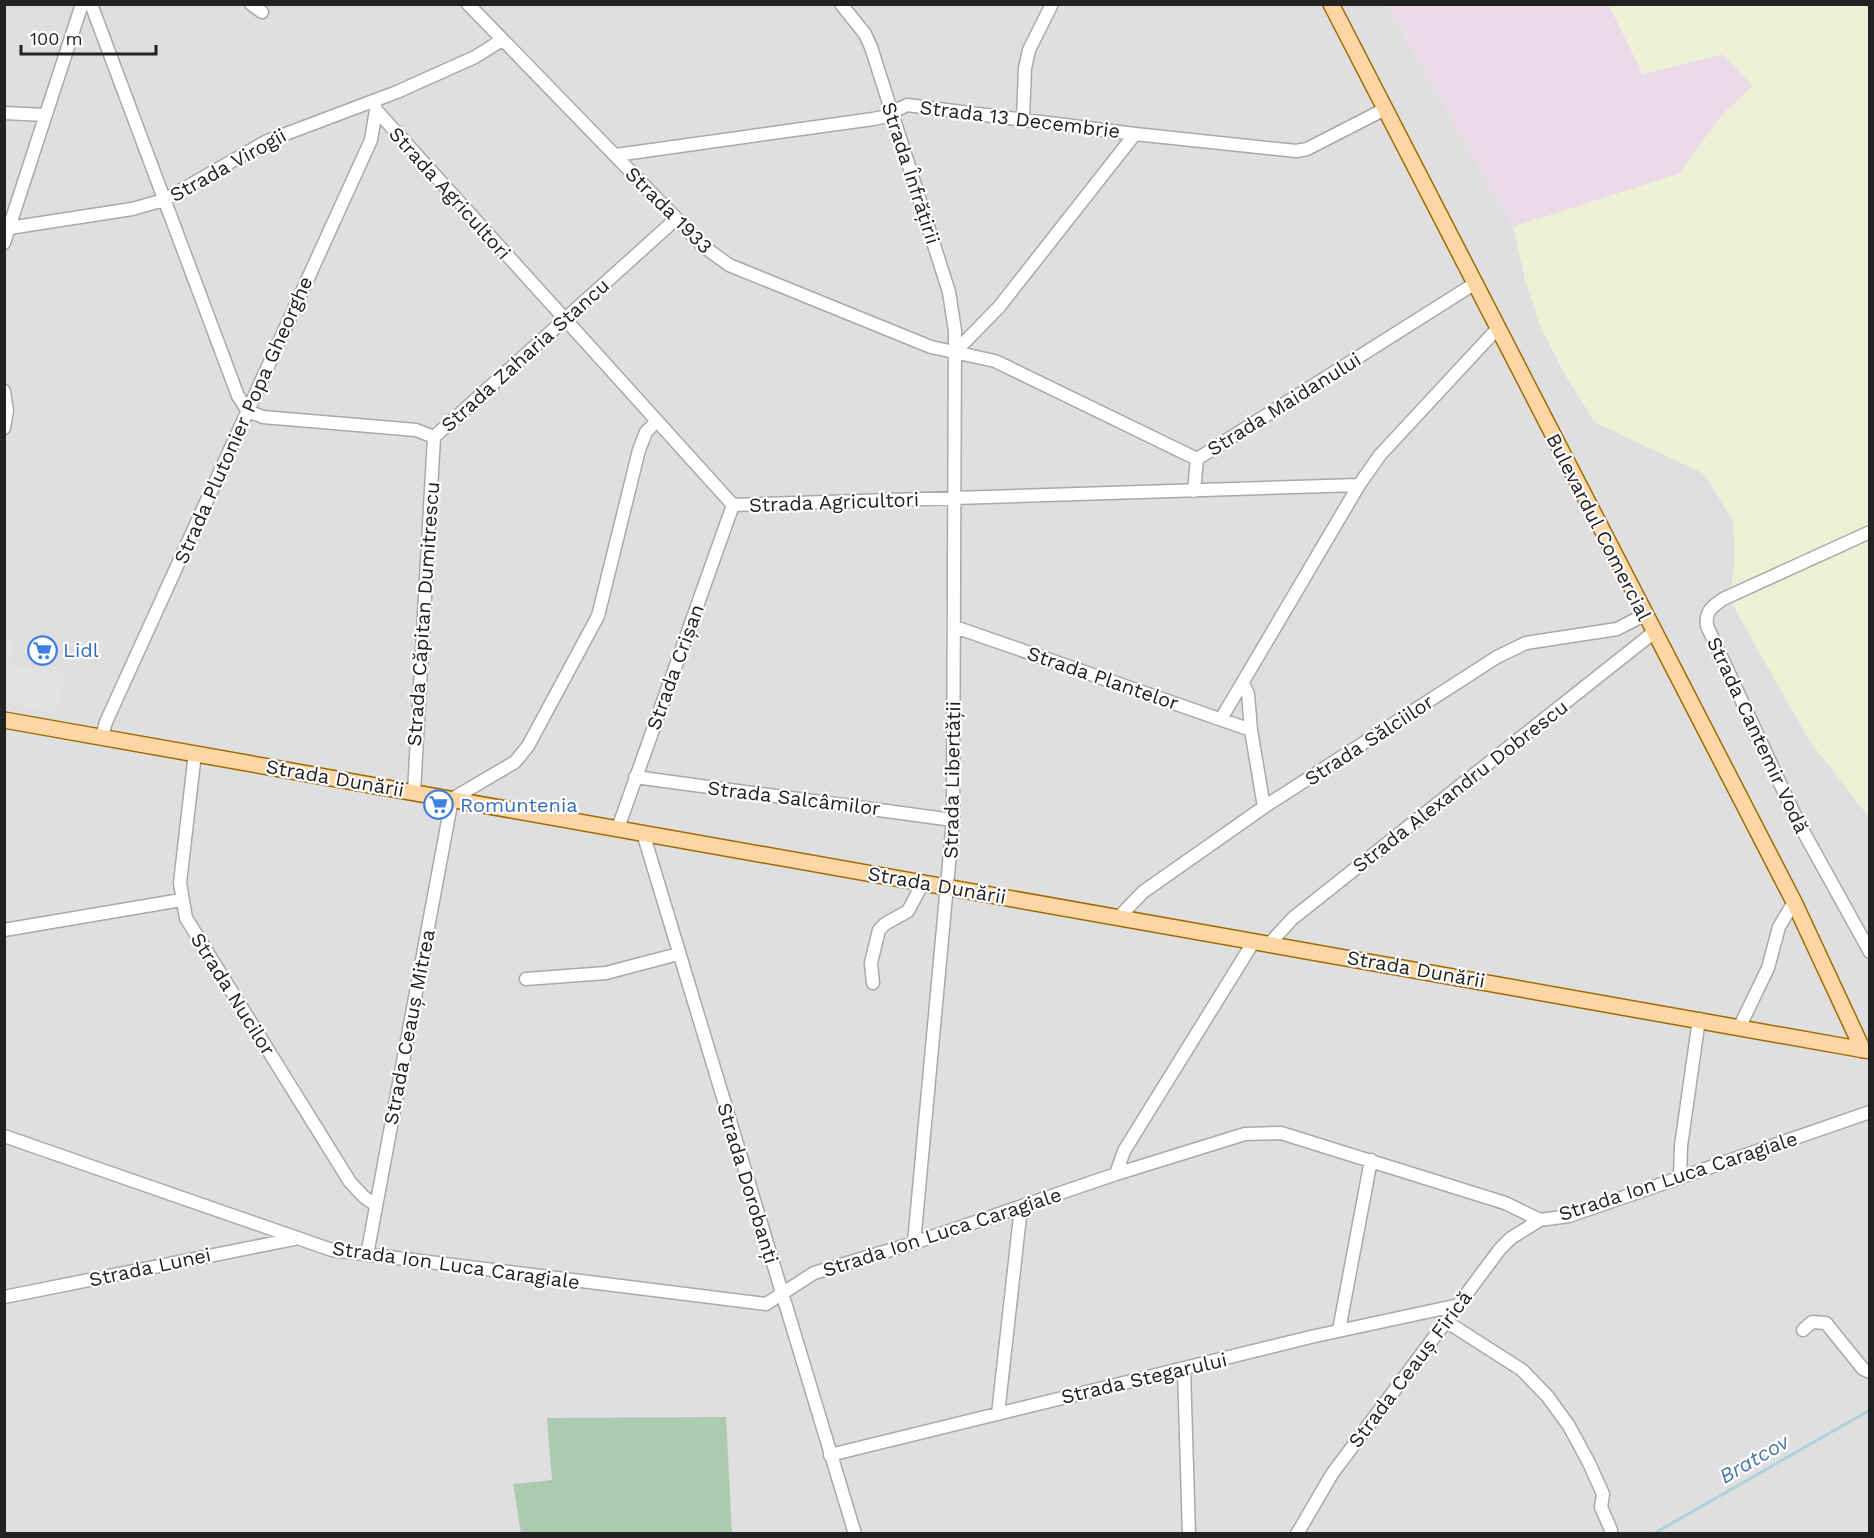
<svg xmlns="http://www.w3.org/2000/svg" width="1874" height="1538" viewBox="0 0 1874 1538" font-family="'Work Sans',sans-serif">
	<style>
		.residential { fill: #e0dfdf }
		.industrial { fill: #ebdbe8 }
		.farmland { fill: #eef0d5 }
		.cemetery { fill: #aacbaf }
		.parking { fill: #e2e2e2 }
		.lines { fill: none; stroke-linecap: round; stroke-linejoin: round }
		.stream { stroke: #aad3df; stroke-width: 3 }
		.minor-casing { stroke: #a9a9a9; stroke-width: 15 }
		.major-casing { stroke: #a06b00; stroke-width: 18 }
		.minor { stroke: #fff; stroke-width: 12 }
		.major { stroke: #fcd6a4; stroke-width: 15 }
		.labels { text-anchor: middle; stroke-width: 4.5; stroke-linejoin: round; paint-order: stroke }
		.street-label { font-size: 20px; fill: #222; stroke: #fff }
		.shop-label { font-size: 20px; fill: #366cbe; stroke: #fff; text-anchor: start }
		.water-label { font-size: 21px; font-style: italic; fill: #4a7aab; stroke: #fff }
	</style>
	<rect width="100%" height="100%" fill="#f2efe9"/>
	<path class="residential" d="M5 5H1387L1513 227 1541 328 1566 376 1595 422 1703 473 1733 520 1735 560 1730 600 1809 740 1869 817V1533L5 1534Z"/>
	<path class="industrial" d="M1387 5H1609L1643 74 1723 54 1753 86 1721 116 1679 174 1513 227Z"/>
	<path class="farmland" d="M1609 5H1869V817L1809 740 1730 600 1735 560 1733 520 1703 473 1594 422 1541 328 1525 279 1513 227 1679 174 1721 116 1753 86 1723 54 1643 74Z"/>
	<path class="cemetery" d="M726 1417 732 1533H521L513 1484 552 1480 547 1418Z"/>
	<path class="parking" d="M4 636 15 638 10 665 66 675 56 713 5 703Z"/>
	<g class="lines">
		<path class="stream" d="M1653 1534 1870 1410"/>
		<defs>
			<path id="minor" d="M91 4 238 396 248 411 263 417 416 430 434 437
				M251 4 262 12
				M468 4 703 246 729 265 931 347 995 361 1197 459 1474 284
				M841 4 865 34 871 47 949 292 955 331 953 820 914 1243
				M376 110 733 505 1359 485
				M4 113 45 115
				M1023 118 1025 68 1029 50 1052 4
				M616 155 873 119 883 117 907 105 1135 134 1296 151 1307 149 1385 109
				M9 228 132 209 164 200 267 141 397 92 475 57 502 40
				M4 243 82 4
				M955 352 999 307 1135 134
				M4 391 7 411 4 428
				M434 437 676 219
				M1194 491 1197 459
				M1870 532 1723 599C1712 607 1705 611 1707 626L1798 822 1870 952
				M955 627 1251 730
				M1243 684 1248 694 1251 730 1264 807
				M1221 719 1359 485 1380 455 1497 329
				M102 737 106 722 371 140 376 110 374 102
				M195 753 180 883 186 918 350 1182 364 1197 376 1205
				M635 777 953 820
				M414 792 434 437
				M618 828 733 505
				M643 833 855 1534
				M1119 917 1143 892 1264 807 1497 657 1526 643 1617 629 1644 615
				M4 930 181 900
				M1270 943 1293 918 1653 633
				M526 979 606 973 678 954
				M873 983 871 963 879 930 885 924 908 911 923 883
				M1740 1026 1768 968 1779 927 1794 902
				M4 1136 332 1250 766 1304 814 1273 914 1243 1116 1174 1245 1134 1281 1133 1505 1203 1540 1220 1569 1216 1870 1112
				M1116 1174 1124 1151 1254 941
				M1680 1176 1681 1146 1699 1019
				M367 1255 452 799 515 762 528 746 598 616 639 450 646 432 656 422
				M4 1297 294 1239
				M1447 1322 1522 1370 1548 1397 1569 1426 1589 1463 1603 1494 1601 1507 1611 1530
				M1339 1330 1371 1160
				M1803 1330 1812 1322 1826 1323 1863 1369 1870 1372
				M1184 1369 1189 1534
				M998 1414 1021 1207
				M830 1455 1315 1336 1459 1305
				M1297 1534 1332 1474 1500 1249 1511 1238 1540 1220"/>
			<path id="major" d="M1331 4 1794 902 1863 1050
				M4 720 1870 1051"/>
		</defs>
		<use href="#minor" class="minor-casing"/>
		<use href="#major" class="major-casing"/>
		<use href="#minor" class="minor"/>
		<use href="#major" class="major"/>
	</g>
	<defs>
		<symbol id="supermarket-ring" viewBox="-11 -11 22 22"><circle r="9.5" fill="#fff" stroke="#3f7fe0" stroke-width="1.5"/><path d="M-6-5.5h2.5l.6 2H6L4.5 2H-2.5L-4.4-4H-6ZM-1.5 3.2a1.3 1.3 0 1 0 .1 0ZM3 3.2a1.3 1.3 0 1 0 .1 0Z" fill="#3f7fe0"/></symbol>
	</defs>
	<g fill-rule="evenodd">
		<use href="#supermarket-ring" x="26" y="634" width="33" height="33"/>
		<use href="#supermarket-ring" x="422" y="788" width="33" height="33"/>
	</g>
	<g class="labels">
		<g class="street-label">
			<text transform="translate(1020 119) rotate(7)" y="7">Strada 13 Decembrie</text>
			<text transform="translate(228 165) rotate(-29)" y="7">Strada Virogii</text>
			<text transform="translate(911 173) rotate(72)" y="7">Strada Înfrățirii</text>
			<text transform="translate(450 193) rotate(48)" y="7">Strada Agricultori</text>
			<text transform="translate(669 210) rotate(45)" y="7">Strada 1933</text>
			<text transform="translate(525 355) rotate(-42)" y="7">Strada Zaharia Stancu</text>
			<text transform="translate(1284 404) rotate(-32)" y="7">Strada Maidanului</text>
			<text transform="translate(243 420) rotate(-66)" y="7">Strada Plutonier Popa Gheorghe</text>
			<text transform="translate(834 502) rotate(-2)" y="7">Strada Agricultori</text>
			<text transform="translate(1599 527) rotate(63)" y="7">Bulevardul Comercial</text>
			<text transform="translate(423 614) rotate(-86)" y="7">Strada Căpitan Dumitrescu</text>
			<text transform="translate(675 667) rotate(-70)" y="7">Strada Crișan</text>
			<text transform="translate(1103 678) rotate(19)" y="7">Strada Plantelor</text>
			<text transform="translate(1758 735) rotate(65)" y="7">Strada Cantemir Vodă</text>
			<text transform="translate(1369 740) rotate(-33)" y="7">Strada Sălciilor</text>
			<text transform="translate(335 778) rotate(10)" y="7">Strada Dunării</text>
			<text transform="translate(952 780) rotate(-89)" y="7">Strada Libertății</text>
			<text transform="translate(1460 786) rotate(-38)" y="7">Strada Alexandru Dobrescu</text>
			<text transform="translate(794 798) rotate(7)" y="7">Strada Salcâmilor</text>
			<text transform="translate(937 885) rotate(10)" y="7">Strada Dunării</text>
			<text transform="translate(1416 969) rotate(10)" y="7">Strada Dunării</text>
			<text transform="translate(233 994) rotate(58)" y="7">Strada Nucilor</text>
			<text transform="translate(409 1027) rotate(-79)" y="7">Strada Ceauș Mitrea</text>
			<text transform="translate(1678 1176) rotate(-18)" y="7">Strada Ion Luca Caragiale</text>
			<text transform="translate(748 1183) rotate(73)" y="7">Strada Dorobanți</text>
			<text transform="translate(942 1232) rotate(-18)" y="7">Strada Ion Luca Caragiale</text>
			<text transform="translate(456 1265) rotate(8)" y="7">Strada Ion Luca Caragiale</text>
			<text transform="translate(150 1267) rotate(-12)" y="7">Strada Lunei</text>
			<text transform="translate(1410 1369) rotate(-53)" y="7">Strada Ceauș Firică</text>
			<text transform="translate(1144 1378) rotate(-13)" y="7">Strada Stegarului</text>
		</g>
		<g class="shop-label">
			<text x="63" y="657">Lidl</text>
			<text x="460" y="812">Romuntenia</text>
		</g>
		<g class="water-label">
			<text transform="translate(1754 1459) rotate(-30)" y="7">Bratcov</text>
		</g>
	</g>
	<rect width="1874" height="1538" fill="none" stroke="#222222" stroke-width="12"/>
	<path d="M21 45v9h135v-9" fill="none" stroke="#222222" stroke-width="3"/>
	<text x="30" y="45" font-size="18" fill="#222222" stroke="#ffffff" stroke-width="4.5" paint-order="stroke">100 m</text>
</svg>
